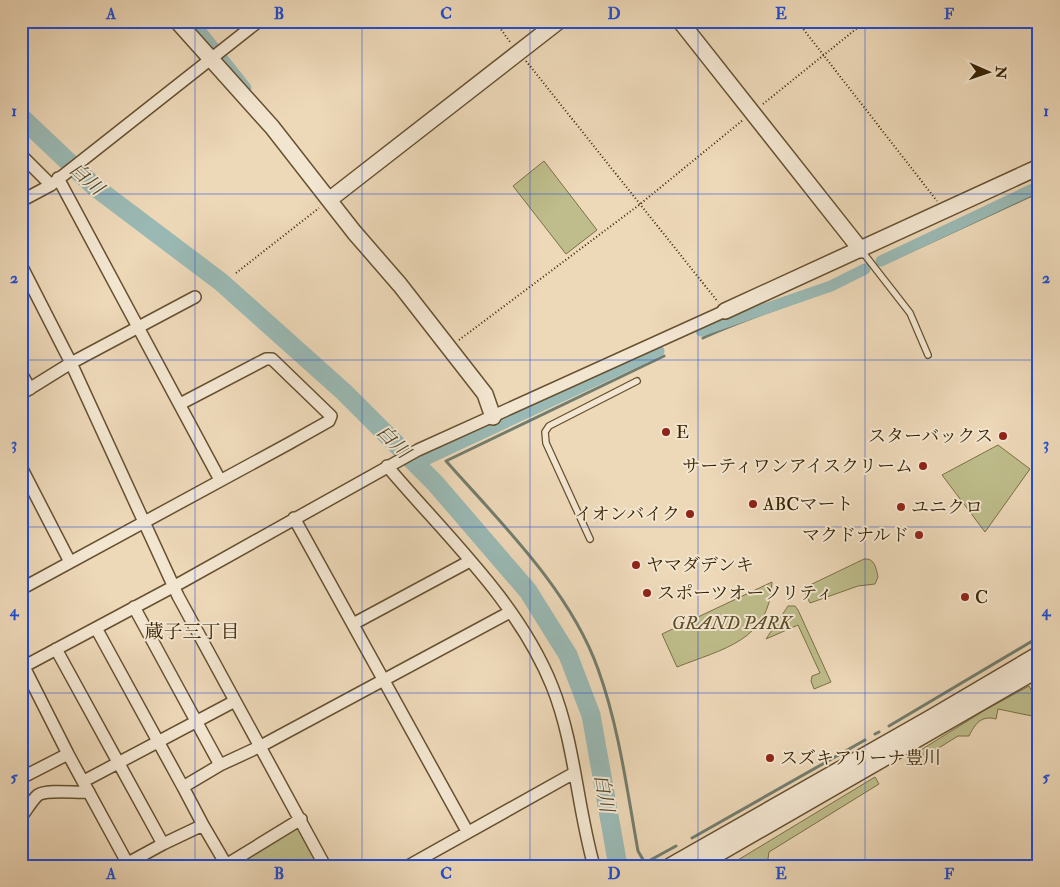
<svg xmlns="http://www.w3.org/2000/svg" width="1060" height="887" viewBox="0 0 1060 887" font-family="'IM FELL Double Pica','Noto Serif JP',serif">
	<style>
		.green { fill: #bebd8b; stroke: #7c7046 }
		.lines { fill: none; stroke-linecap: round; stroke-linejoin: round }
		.stream { stroke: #737d6d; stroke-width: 3 }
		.canal { stroke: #9ab9b4; stroke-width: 11 }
		.river { stroke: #9ab9b4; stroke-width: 19 }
		.service-casing { stroke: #665130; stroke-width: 8 }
		.minor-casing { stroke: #665130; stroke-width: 14 }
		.tertiary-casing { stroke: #665130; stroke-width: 18 }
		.path { stroke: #392402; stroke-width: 2; stroke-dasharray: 1 2.5; stroke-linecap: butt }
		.service { stroke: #f3e6d1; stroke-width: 5.5 }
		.minor { stroke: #f3e6d1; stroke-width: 11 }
		.tertiary { stroke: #f3e6d1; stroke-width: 15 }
		.grid { fill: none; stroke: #1d4ed8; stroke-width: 1; stroke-opacity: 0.55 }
		.poi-dot { fill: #8f2418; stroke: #f3e6d1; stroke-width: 2 }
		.labels { text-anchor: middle; stroke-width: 4; stroke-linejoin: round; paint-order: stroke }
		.poi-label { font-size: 18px; fill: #392402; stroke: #f3e6d1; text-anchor: start }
		.park-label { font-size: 18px; font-style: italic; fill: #5a4a24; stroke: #f3e6d1 }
		.water-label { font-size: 19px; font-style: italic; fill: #51492e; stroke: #f3e6d1 }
		.neighbourhood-label { font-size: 19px; fill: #392402; stroke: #f3e6d1 }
		.neatline { fill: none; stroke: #1d4ed8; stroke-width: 2 }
		.grid-label { font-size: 16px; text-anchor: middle; font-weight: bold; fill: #1d4ed8 }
	</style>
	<rect width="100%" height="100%" fill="#edd8b8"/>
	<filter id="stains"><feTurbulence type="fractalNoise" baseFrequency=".004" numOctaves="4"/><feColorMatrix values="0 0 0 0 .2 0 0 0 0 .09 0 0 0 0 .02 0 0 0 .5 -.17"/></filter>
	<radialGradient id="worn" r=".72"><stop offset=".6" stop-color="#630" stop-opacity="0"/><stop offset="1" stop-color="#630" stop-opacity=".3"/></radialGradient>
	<path class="green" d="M544 161 597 230 566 254 513 186Z
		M998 445 1030 469 985 532 942 475Z
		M864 559C875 558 876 568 878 577L875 584 858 586 810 603 805 593 810 585Z
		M772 582C770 641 722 649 677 667L662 634Z
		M788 606H795L798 610 831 682 814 689 811 681 812 676 820 673 798 625 766 639Z
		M1029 686 1035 697 1039 695V709L1032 716 998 709 996 719C981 715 975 724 969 736H958L921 759 916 753 985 710Z
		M875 777 879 784 769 852 767 866H728Z
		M298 828 318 866H233L232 865Z"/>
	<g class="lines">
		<path class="stream" d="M883 264 1039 192
			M703 338C757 313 814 299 867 272
			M664 356 446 461C500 522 570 590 598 669 619 727 627 790 638 851L645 863 676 846
			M889 726 1039 637
			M875 734 879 732
			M692 838 865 740"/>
		<path class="canal" d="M193 21 246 88
			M881 261 1039 186
			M701 331 831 286 865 269
			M417 464 659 351"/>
		<path class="river" d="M21 117 95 187 221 282 344 392 435 483 528 591 568 655 591 715 618 866"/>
		<defs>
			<path id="service" d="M861 250 910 313 928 355
				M590 539 546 443 545 432 549 426 637 381"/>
			<path id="minor" d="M21 155 51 185
				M58 178 220 480
				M21 201 51 185 259 21
				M21 265 71 363 178 596 325 866
				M21 373 30 389
				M21 394 71 363 195 297
				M387 466C445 535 518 601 552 686 575 743 577 807 594 866
				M21 467 70 562
				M294 518 467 831
				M21 589 288 444 329 421 331 416 272 359H266L180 404
				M134 607 220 765 259 747 510 612
				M353 624 470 561
				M96 628 183 787 220 765
				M56 649 163 844 128 863
				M21 661 68 754 129 866
				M21 668 182 582 418 450 725 311
				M21 778 68 754
				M84 781 235 701
				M21 817C26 811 32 800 38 795 47 789 76 793 89 792
				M203 825 227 866
				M163 844 203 825 183 787
				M226 865 301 819
				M408 866 574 773"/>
			<path id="tertiary" d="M177 21 272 127 354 232 400 285 485 394 493 417
				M680 21 861 250
				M329 200 559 21
				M725 311 1039 167
				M670 866 932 717 1039 654
				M697 866 1039 669"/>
		</defs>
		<use href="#service" class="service-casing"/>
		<use href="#minor" class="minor-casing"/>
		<use href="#tertiary" class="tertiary-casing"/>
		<path class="path" d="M495 21 510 42
			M797 21 937 201
			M526 61 718 302
			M763 104 866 21
			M236 273 319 208
			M459 340 639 205 743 120"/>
		<use href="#service" class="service"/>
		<use href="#minor" class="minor"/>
		<use href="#tertiary" class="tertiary"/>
	</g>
	<path class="grid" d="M195 21V866M362 21V866M530 21V866M698 21V866M865 21V866M21 194H1039M21 360H1039M21 527H1039M21 693H1039"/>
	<g class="poi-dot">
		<circle cx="666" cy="432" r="5"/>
		<circle cx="1003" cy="436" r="5"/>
		<circle cx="923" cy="466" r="5"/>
		<circle cx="753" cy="504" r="5"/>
		<circle cx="901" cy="507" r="5"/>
		<circle cx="690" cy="514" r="5"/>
		<circle cx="919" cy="535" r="5"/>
		<circle cx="636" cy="565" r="5"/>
		<circle cx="647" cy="593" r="5"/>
		<circle cx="965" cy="597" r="5"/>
		<circle cx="770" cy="758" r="5"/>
	</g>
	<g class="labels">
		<g class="poi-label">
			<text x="676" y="438">E</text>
			<text x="993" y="442" text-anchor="end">スターバックス</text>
			<text x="913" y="472" text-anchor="end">サーティワンアイスクリーム</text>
			<text x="763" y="510">ABCマート</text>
			<text x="911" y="513">ユニクロ</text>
			<text x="680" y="520" text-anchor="end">イオンバイク</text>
			<text x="909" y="541" text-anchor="end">マクドナルド</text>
			<text x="646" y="571">ヤマダデンキ</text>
			<text x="657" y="599">スポーツオーソリティ</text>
			<text x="975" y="603">C</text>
			<text x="780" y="764">スズキアリーナ豊川</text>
		</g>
		<g class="park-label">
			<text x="732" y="629">GRAND PARK</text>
		</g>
		<g class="water-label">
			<text transform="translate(87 178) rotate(42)" y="7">白川</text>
			<text transform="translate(394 441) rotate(45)" y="7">白川</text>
			<text transform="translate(605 793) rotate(80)" y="7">白川</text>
		</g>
		<g class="neighbourhood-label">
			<text x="192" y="638">蔵子三丁目</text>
		</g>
	</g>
	<rect width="1060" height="887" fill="none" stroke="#edd8b8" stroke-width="55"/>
	<g transform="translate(988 72) rotate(92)" stroke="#f3e6d1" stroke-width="4" paint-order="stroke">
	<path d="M0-4L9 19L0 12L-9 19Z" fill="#392402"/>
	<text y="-8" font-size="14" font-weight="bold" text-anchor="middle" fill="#392402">N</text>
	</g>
	<rect x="28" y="28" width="1004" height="832" class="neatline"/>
	<g class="grid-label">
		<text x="111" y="19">A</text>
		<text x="279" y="19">B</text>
		<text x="446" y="19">C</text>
		<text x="614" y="19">D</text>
		<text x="781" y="19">E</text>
		<text x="949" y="19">F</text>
		<text x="14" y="116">1</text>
		<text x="1046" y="116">1</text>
		<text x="14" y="283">2</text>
		<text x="1046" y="283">2</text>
		<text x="14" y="449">3</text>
		<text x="1046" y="449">3</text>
		<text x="14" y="616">4</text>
		<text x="1046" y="616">4</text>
		<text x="14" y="782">5</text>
		<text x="1046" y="782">5</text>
		<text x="111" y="879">A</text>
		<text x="279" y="879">B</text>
		<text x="446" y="879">C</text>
		<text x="614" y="879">D</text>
		<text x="781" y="879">E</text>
		<text x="949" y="879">F</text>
	</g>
	<rect width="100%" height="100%" filter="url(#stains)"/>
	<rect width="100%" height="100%" fill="url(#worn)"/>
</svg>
